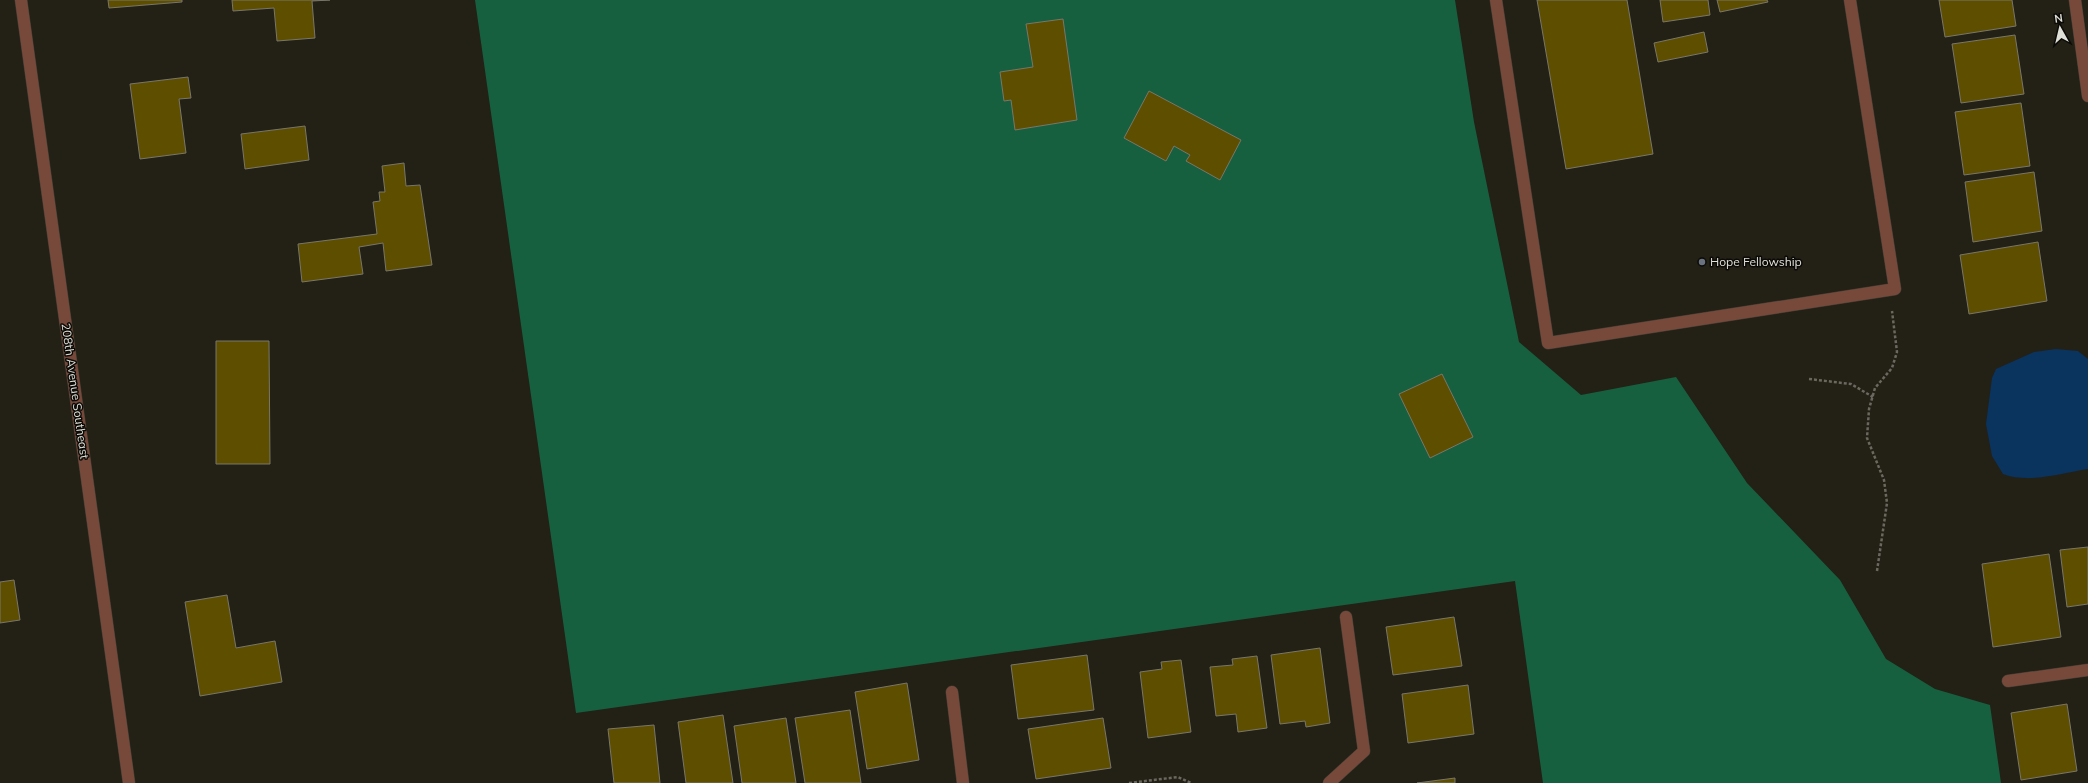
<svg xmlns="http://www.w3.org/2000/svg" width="2088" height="783" viewBox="0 0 2088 783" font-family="Mulish,sans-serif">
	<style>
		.forest { fill: #166040 }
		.water { fill: #0a335e }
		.building { fill: #5e4e00; stroke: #79766b }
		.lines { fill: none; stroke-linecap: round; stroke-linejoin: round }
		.lane-casing { stroke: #3d3b31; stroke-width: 13 }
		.street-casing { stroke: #3d3b31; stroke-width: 13 }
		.path { stroke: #6a685f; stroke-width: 2.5; stroke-dasharray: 3 2; stroke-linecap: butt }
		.lane { stroke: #76493b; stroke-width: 12 }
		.street { stroke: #76493b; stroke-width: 12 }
		.worship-dot { fill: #6b7280; stroke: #0b0a06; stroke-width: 1.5 }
		.labels { text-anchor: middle; stroke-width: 3; stroke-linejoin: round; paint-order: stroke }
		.poi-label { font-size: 12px; fill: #e0dfd8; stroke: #0b0a06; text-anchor: start }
		.street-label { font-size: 12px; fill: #e0dfd8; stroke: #0b0a06 }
	</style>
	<rect width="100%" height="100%" fill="#232016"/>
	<path class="forest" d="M475 0H1455L1474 122 1519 342 1581 395 1676 377 1747 483 1840 580 1886 659 1935 689 1990 705 2001 783H1543L1515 581 576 713Z"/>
	<path class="water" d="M2056 349 2078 351 2088 359V469C2061 473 2029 484 2003 474L1992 456 1986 424 1992 378 1996 369 2034 352Z"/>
	<path class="building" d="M108 0H182V2L109 8Z
		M232 0H330L312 1 315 38 277 41 274 8 233 11Z
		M1537 0H1627L1653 154 1566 169Z
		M1660 0H1708L1710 15 1663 22Z
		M1717 0H1767L1768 2 1720 12Z
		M1939 0H2012L2016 26 1945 37Z
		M1063 19 1077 120 1015 130 1011 100 1004 101 1000 72 1033 67 1026 24Z
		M1704 32 1708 52 1658 62 1654 43Z
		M2015 35 2024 94 1961 103 1952 44Z
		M188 77 191 98 179 99 186 153 140 159 130 84Z
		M1149 91 1241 140 1220 180 1186 161 1190 155 1174 146 1166 161 1124 138Z
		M2021 103 2030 166 1964 175 1955 112Z
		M305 126 309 160 245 169 241 134Z
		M404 163 406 186 420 185 432 265 386 271 383 243 359 247 363 274 302 282 298 244 377 234 373 202 380 201 379 192H385L382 166Z
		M2034 172 2042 231 1973 242 1965 182Z
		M2038 242 2047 301 1969 314 1960 255Z
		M216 341H269L270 464H216Z
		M1442 374 1473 437 1430 458 1399 394Z
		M2088 547V604L2067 607 2060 550Z
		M2049 554 2061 637 1993 647 1982 564Z
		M14 580 20 620 0 623V582Z
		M227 595 236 648 275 641 282 682 200 696 185 602Z
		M1454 617 1462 666 1393 675 1386 627Z
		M1320 648 1330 723 1306 727 1305 721 1280 724 1271 655Z
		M1087 655 1094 710 1018 719 1011 665Z
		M1257 656 1267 728 1238 732 1236 714 1216 716 1210 667 1233 665 1232 659Z
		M1181 660 1191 732 1148 738 1140 672 1162 669 1161 662Z
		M907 683 919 760 867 769 855 692Z
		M1468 685 1474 734 1408 743 1402 694Z
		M2067 704 2077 771 2021 780 2011 713Z
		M850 710 861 783H805L795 718Z
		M723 715 733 783H686L678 722Z
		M786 718 796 783H742L734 726Z
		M1103 718 1111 768 1036 779 1028 729Z
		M654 725 660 783H614L608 729Z
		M1455 778V783H1417Z"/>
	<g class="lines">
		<defs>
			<path id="lane" d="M1496 0 1548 343 1895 289 1850 0
				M2008 681 2088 670
				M1329 783 1364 751 1346 617"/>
			<path id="street" d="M21 0 129 783
				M2075 0 2088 96
				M952 692 963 783"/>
		</defs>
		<use href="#lane" class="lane-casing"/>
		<use href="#street" class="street-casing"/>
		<path class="path" d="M1809 379 1851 384 1873 397
			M1877 571 1887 503 1884 480 1867 438 1869 409 1875 388 1892 368 1897 352 1892 311
			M1129 783 1178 777 1191 783"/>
		<use href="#lane" class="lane"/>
		<use href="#street" class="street"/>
	</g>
	<circle class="worship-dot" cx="1702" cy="262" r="4"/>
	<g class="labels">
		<g class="poi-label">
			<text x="1710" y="266">Hope Fellowship</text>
		</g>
		<g class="street-label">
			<text transform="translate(75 391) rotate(82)" y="4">208th Avenue Southeast</text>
		</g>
	</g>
	<g transform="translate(2060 28) rotate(352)" stroke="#0b0a06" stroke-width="3" paint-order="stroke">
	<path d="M0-3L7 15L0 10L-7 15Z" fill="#e0dfd8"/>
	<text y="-6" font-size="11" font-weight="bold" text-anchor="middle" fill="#e0dfd8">N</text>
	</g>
</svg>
